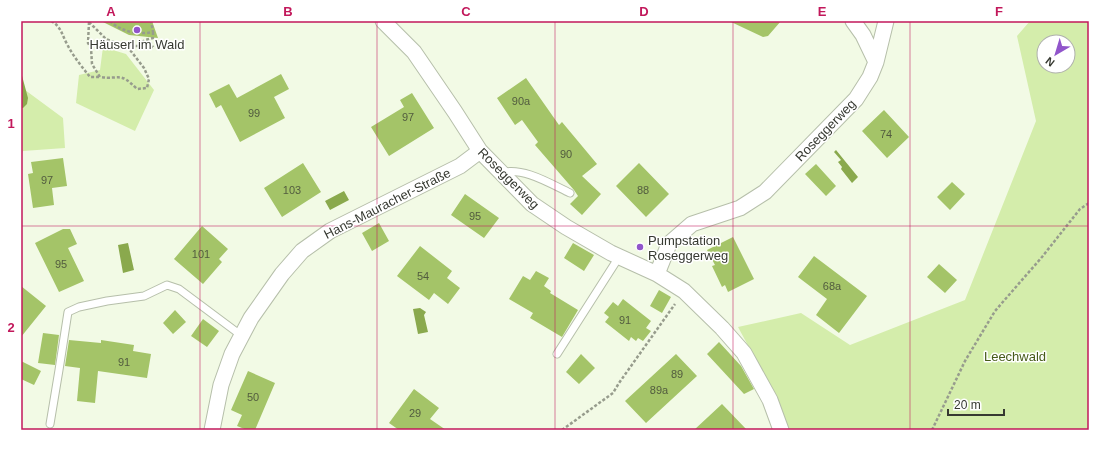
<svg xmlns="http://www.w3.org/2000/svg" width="1110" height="451" viewBox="0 0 1110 451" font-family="Helvetica,sans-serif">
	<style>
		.green { fill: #d4edab; fill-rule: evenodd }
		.water { fill: #8aa94d }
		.building { fill: #a4c468 }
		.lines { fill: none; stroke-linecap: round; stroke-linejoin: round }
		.lane-casing { stroke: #b6bfaa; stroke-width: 9 }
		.street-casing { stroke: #b6bfaa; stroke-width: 17 }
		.path { stroke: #979c8d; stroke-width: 2.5; stroke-dasharray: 3 2; stroke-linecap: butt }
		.lane { stroke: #fff; stroke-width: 7 }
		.street { stroke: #fff; stroke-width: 15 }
		.grid { fill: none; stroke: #c2185b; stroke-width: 1; stroke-opacity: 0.55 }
		.poi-dot { fill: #9155cb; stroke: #fff; stroke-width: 1.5 }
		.labels { text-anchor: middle; stroke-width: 3; stroke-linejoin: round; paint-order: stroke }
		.number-label { font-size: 11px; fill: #525c3f }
		.poi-label { font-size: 13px; fill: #363931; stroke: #fff }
		.street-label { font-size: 13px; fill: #363931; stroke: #fff }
		.park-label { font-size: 13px; fill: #475b1a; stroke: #fff }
		.neatline { fill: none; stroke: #c2185b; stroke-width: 1.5 }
		.grid-label { font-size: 13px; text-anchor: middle; font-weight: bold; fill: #c2185b }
	</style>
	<rect width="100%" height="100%" fill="#f2fae5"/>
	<path class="green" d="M1030 21H1089V430H788L776 397 738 327 801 313 850 345 965 300 1036 121 1017 36ZM1044 42H1068V66H1044Z
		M103 47 126 54 154 90 135 131 76 103 79 75 100 70Z
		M21 87 63 118 65 148 23 151 21 155Z"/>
	<path class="water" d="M21 72 28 98 27 104 23 108H21Z
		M836 150 858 177 852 183 841 169 842 167 838 162 841 160 834 152Z
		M344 191 349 200 330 210 325 201Z
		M128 243 134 270 123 273 118 245Z
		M420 308 426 312 424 315 428 332 418 334 413 309Z"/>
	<path class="building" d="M101 21H152L158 38 129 35Z
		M729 21H781L768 36 763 37Z
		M281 74 289 89 274 97 285 118 240 142 221 105 216 108 209 94 229 84 237 98Z
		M526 78 559 125 562 122 597 164 582 176 601 194 582 215 570 204 578 196 574 190 535 145 538 142 522 120 515 125 497 98Z
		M412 93 434 128 389 156 371 127 404 107 400 100Z
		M884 110 909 137 887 158 862 131Z
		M63 158 67 186 52 188 54 205 33 208 28 174 33 173 31 162Z
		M303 163 321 192 282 217 264 188Z
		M639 163 669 194 646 217 616 186Z
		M816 164 836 186 826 196 805 174Z
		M952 182 965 194 950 210 937 197Z
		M465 194 499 218 484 238 451 215Z
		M379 223 389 241 372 251 362 233Z
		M202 226 228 249 219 259 222 262 203 284 174 259Z
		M63 229H70L77 244 68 248 84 281 59 292 35 243Z
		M733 237 754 279 728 292 725 285 722 287 712 266 715 265 707 250Z
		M573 243 594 255 584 271 564 258Z
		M420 246 452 271 447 278 460 288 448 304 434 293 429 300 397 276Z
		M814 256 867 296 839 333 816 315 827 299 798 277Z
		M939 264 957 280 945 293 927 277Z
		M536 271 549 278 544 286 551 291 550 293 578 310 562 337 530 318 533 313 509 299 523 276 530 280Z
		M21 286 46 306 21 337Z
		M659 290 671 297 662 313 650 306Z
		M623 299 651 321 646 328 651 331 643 341 638 338 636 341 631 337 629 341 605 322 609 317 604 313 613 302 618 306Z
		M175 310 186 322 173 334 163 323Z
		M203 319 219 331 207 347 191 336Z
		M43 333 59 335 55 365 38 363Z
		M69 340 101 343V340L134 345 133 351 151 354 147 378 98 371 95 403 77 401 80 368 65 366Z
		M719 342 741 366 754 389 744 394 707 354Z
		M581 354 595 368 579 384 566 372Z
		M676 354 697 376 646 423 625 401Z
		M21 361 41 371 34 385 21 379Z
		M248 371 275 383 255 430H247L237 426 242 415 231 410Z
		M414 389 439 408 430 419 446 430H399L389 423Z
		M722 404 747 430H694Z"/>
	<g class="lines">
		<defs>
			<path id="lane" d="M501 173C522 166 551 184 570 193
				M557 354 619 257
				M50 424 59 370 68 312 79 307 107 301 144 296 167 285 179 289 242 336"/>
			<path id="street" d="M383 21 414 52 455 112 480 151 532 204 566 227 611 253 657 274 684 291 722 328 744 353 770 400 781 430
				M853 21 863 35 876 62
				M657 274 669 244 692 224 740 208 765 192 856 99 870 77 876 62 886 21
				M212 430 221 385 232 354 251 318 282 274 302 251 330 231 460 166 480 151"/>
		</defs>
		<use href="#lane" class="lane-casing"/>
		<use href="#street" class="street-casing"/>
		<path class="path" d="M51 21C61 26 62 35 67 44 73 56 82 67 90 77H100
			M110 21C121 32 139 35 153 32L151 21
			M89 22 88 43 91 48 92 64 100 77C121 80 119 71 137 89L147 88 149 79 144 68 127 46
			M89 22 106 39 121 45 153 47
			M153 32V38L145 40 142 42 152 44 153 47
			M562 430 613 393 619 383 675 304
			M932 430 965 361 995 311 1042 257 1080 209 1089 203"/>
		<use href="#lane" class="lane"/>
		<use href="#street" class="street"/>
	</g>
	<path class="grid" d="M200 21V430M377 21V430M555 21V430M733 21V430M910 21V430M21 226H1089"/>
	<g class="poi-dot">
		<circle cx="137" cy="30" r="4"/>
		<circle cx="640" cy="247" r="4"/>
	</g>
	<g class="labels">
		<g class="number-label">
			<text x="521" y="105">90a</text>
			<text x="254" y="117">99</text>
			<text x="408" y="121">97</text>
			<text x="886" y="138">74</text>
			<text x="566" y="158">90</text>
			<text x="47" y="184">97</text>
			<text x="292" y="194">103</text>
			<text x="643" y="194">88</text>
			<text x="475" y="220">95</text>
			<text x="201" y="258">101</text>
			<text x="61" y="268">95</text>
			<text x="423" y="280">54</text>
			<text x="832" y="290">68a</text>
			<text x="625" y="324">91</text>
			<text x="124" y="366">91</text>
			<text x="677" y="378">89</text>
			<text x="659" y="394">89a</text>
			<text x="253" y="401">50</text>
			<text x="415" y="417">29</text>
		</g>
		<g class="poi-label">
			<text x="137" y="49">Häuserl im Wald</text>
			<text x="648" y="245" text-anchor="start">Pumpstation<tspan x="648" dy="15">Roseggerweg</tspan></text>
		</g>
		<g class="street-label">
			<text transform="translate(825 130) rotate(-46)" y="5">Roseggerweg</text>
			<text transform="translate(509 178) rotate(45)" y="5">Roseggerweg</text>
			<text transform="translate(387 203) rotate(-27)" y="5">Hans-Mauracher-Straße</text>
		</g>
		<g class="park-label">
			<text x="1015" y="361">Leechwald</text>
		</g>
	</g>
	<rect width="1110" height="451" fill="none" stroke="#ffffff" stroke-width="44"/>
	<g transform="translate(1056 54) rotate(218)"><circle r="19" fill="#ffffff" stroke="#afb0ad"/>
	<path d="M0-3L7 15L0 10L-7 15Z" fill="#9155cb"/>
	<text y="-6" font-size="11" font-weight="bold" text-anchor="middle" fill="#363931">N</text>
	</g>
	<path d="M948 409v6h56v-6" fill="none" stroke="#363931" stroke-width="2"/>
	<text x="954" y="409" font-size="12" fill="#363931" stroke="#ffffff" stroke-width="3" paint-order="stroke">20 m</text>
	<rect x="22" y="22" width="1066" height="407" class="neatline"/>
	<g class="grid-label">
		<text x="111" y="16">A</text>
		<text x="288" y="16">B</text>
		<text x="466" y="16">C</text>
		<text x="644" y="16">D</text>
		<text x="822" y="16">E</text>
		<text x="999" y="16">F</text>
		<text x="11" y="128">1</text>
		<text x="11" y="332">2</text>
	</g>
</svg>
